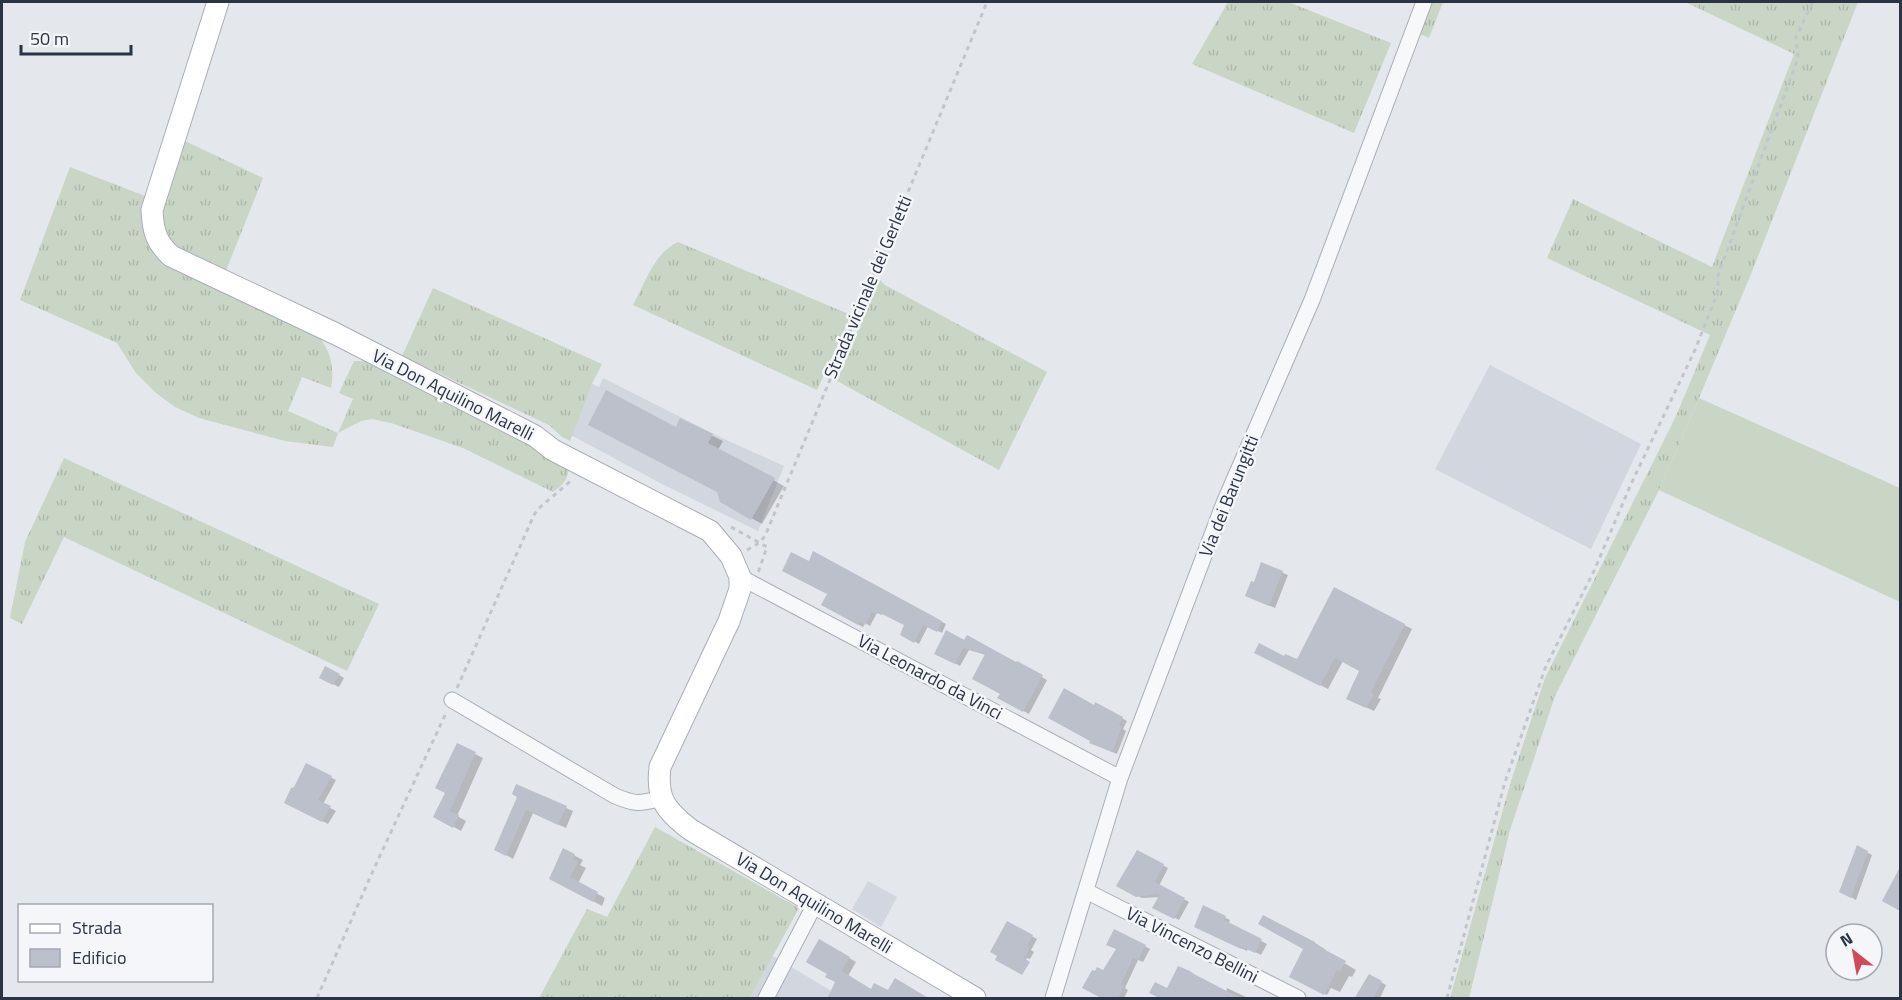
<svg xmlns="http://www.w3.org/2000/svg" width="1902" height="1000" viewBox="0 0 1902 1000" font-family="'Titillium Web',sans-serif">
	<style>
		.built { fill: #d2d6de }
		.grass { fill: url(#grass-tufts) }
		.garden { fill: #c9d6c5 }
		.shadow { fill: #0003 }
		.building { fill: #bbc0ca }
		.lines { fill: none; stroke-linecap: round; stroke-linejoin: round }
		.street-casing { stroke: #a9aeb7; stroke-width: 17 }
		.secondary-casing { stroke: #a9aeb7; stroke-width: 23 }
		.path { stroke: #c2c5cb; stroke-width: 3; stroke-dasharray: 4.5 4.5; stroke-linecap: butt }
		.street { stroke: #f7f8fa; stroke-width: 15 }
		.secondary { stroke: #fff; stroke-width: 21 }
		.labels { text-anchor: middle; stroke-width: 5; stroke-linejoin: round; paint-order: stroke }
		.street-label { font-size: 18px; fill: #2b3445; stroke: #f4f6f9 }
	</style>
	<defs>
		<pattern id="grass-tufts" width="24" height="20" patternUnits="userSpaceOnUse" patternTransform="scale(1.5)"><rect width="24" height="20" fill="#c9d6c5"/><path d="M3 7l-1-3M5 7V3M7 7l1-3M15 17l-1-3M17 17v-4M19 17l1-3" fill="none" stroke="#adb8ab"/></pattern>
	</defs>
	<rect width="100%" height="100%" fill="#e4e7ec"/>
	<path class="built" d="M1490 365 1641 444 1591 549 1435 469Z
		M603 378 722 438 784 466 758 531 662 484 571 435 592 384 599 387Z
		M868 881 897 897 881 927 852 909Z
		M773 956 843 998H750Z"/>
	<path class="grass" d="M1228 2H1288L1391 43 1354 133 1192 64Z
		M1426 2H1443L1429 38 1415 32Z
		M1685 2H1858L1751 274 1699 398 1659 490 1555 696 1510 830 1469 998H1450L1511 781 1545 678 1676 416 1710 335 1547 258 1573 199 1712 267 1794 54Z
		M185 141 263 178 227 268 223 286 315 333C330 347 335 368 331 388L302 377 288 411 338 433 353 399 339 393 354 361H377L519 439 568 468C569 479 562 486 553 492L463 448 391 423 372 419 361 421 338 433 333 447 285 441 199 418 175 407 156 393 136 373 117 343 20 300 70 167 166 204Z
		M678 242 851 315 817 390 633 305C645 283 654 253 678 242Z
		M879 279 885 285 1047 372 999 470 837 381Z
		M433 288 602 364 592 384 570 441 562 437 549 425 402 356Z
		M64 458 379 604 347 671 64 537 22 624 10 618 25 542Z
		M655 827 799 908 750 998H539L587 909 607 917Z"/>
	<path class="garden" d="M1699 398 1900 488V602L1659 490Z"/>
	<path class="shadow" d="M680 420 723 441 718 450 784 486 762 524 721 501 718 491 677 429Z
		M813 553 946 624 942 633 928 626 919 644 902 634 906 625 883 613 882 615 877 613 870 626 865 623 863 627 823 605 829 594 809 563Z
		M1262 564 1288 575 1275 608 1252 598 1254 584Z
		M1335 589 1412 629 1378 698 1381 699 1374 711 1355 702 1361 670 1343 661 1328 689 1263 656 1285 658 1298 661Z
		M946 632 1017 663 1047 680 1029 714 999 698 1002 693 986 655 969 650 960 666 936 653Z
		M339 675 344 678 339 687 321 678Z
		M1096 704 1127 721 1123 729 1126 731 1117 754 1096 745 1092 741Z
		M475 754 483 758 457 816 466 821 461 831 435 816Z
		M307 765 336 780 323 804 336 811 328 824 286 802 295 789Z
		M517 786 573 811 566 828 533 813 513 859 496 849 519 797Z
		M1857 847 1872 855 1856 900 1841 891Z
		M564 850 583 860 580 865 586 868 578 883 605 898 602 906 551 878Z
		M1138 852 1168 868 1159 886 1189 902 1179 920 1154 907 1160 897 1142 898 1118 885Z
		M1204 907 1230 920 1228 924 1267 944 1261 955 1248 948 1247 951 1201 929Z
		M1263 917 1315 943 1326 950 1325 952 1356 970 1352 977 1349 976 1340 992 1331 988 1327 995 1302 983 1305 948Z
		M1008 923 1037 939 1031 950 1034 952 1030 959 1027 958 1019 972Z
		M1115 931 1150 949 1143 962 1138 960 1125 988 1128 990 1124 998H1106L1104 972 1117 949Z
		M820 941 856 962 848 976 871 991 927 998H844Z
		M1370 976 1386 985 1380 998H1357Z
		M1227 988 1248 998H1161L1168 990 1226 992Z"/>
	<path class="building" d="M606 390 676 427 680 418 713 434 708 443 775 478 751 520 720 502 717 492 588 425Z
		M813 551 942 621 937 632 923 625 914 643 900 635 904 625 878 612 877 614 872 612 865 625 860 622 858 625 821 605 827 594 782 571 791 552 809 561Z
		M1261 562 1283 571 1269 606 1245 596 1251 581 1254 582Z
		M1334 587 1405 624 1371 692 1374 694 1366 708 1346 699 1359 671 1335 658 1320 686 1254 653 1259 643 1284 656 1285 654 1297 659Z
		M946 630 964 640 967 635 1016 662 1017 661 1043 675 1023 712 997 698 1000 694 972 679 985 654 963 648 955 664 934 654Z
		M325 666 340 674 333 685 319 678Z
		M1064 688 1094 705 1095 702 1123 717 1119 725 1122 727 1112 752 1089 743 1090 741 1048 718Z
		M457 743 476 752 450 811 459 815 453 828 433 817 445 793 435 788Z
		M306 763 332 776 318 800 331 806 322 822 284 803 291 788 294 787Z
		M516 784 567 806 558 825 526 810 506 856 494 850 517 797 512 794Z
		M1857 845 1868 851 1851 898 1839 892Z
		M563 848 575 854 573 859 578 862 570 877 598 892 593 902 549 879Z
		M1137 850 1164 864 1155 882 1185 898 1174 919 1152 908 1160 894 1136 897 1116 886Z
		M1900 867V911L1882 901Z
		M1203 905 1226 916 1224 920 1262 939 1255 953 1242 947 1241 949 1194 927Z
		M1263 915 1315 942 1314 944 1346 961 1340 972 1337 970 1324 995 1289 977 1303 949 1258 924Z
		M1007 921 1033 935 1027 946 1030 948 1024 958 1030 962 1022 975 995 960 997 956 990 952Z
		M1114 929 1146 945 1138 960 1133 958 1121 984 1124 986 1118 999H1103L1082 988 1092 970 1095 971 1097 967 1103 970 1116 949 1106 945Z
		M819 939 850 957 842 971 871 989 874 983 888 990 895 978 930 999H827L835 982 825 977 827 974 806 962Z
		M1178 966 1190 971 1194 974 1242 999H1161L1149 993 1155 982 1167 988Z
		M1369 974 1382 981 1373 999H1354Z"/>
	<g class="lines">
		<defs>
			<path id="street" d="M740 577 1120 778
				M452 700 615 796C637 805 639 804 662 798
				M1086 891 1298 998
				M766 998 815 904
				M1053 998 1120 778 1224 503 1312 300 1424 2"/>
			<path id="secondary" d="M218 2 152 210C153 231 156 242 171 256L336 334 535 436 553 450 710 531 731 556 740 577V589L729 621 660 767C656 799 666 811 691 830L975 998"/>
		</defs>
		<use href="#street" class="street-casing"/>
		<use href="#secondary" class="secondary-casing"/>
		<path class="path" d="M731 527 767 547 758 573
			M747 550 759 543 765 536 987 2
			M457 688 534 515 538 509 573 479
			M317 998 372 873 446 713
			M1447 998 1505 782 1546 666 1594 571 1631 484 1695 350 1719 289 1717 278 1798 58 1796 37 1813 2"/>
		<use href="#street" class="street"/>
		<use href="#secondary" class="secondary"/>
	</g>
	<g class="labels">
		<g class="street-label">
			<text transform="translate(868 287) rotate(-67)" y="6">Strada vicinale dei Gerletti</text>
			<text transform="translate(453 395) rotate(27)" y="6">Via Don Aquilino Marelli</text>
			<text transform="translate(1229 496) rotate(-68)" y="6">Via dei Barungitti</text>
			<text transform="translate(930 677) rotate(28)" y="6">Via Leonardo da Vinci</text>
			<text transform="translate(814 903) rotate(31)" y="6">Via Don Aquilino Marelli</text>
			<text transform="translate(1192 945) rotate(27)" y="6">Via Vincenzo Bellini</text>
		</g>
	</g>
	<rect width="1902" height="1000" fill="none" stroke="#2b3445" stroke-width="6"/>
	<rect x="18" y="904" width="195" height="78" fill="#f4f6f9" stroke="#a4a8b1" stroke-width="1.5"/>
	<rect x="30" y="924" width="30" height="9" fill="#ffffff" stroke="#a4a8b1" stroke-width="1.5"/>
	<text x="72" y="934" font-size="18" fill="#2b3445">Strada</text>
	<rect x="30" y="949" width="30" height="18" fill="#bbc0ca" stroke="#a4a8b1" stroke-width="1.5"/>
	<text x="72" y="964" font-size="18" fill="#2b3445">Edificio</text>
	<g transform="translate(1854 952) rotate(329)"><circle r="28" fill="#f4f6f9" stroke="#a4a8b1" stroke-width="1.5"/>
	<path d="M0-4.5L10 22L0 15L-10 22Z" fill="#d1495b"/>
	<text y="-9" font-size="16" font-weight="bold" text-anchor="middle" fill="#2b3445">N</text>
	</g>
	<path d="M21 45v9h110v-9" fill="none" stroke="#2b3445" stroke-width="3"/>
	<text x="30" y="45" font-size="18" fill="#2b3445" stroke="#f4f6f9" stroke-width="4.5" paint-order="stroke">50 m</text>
</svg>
